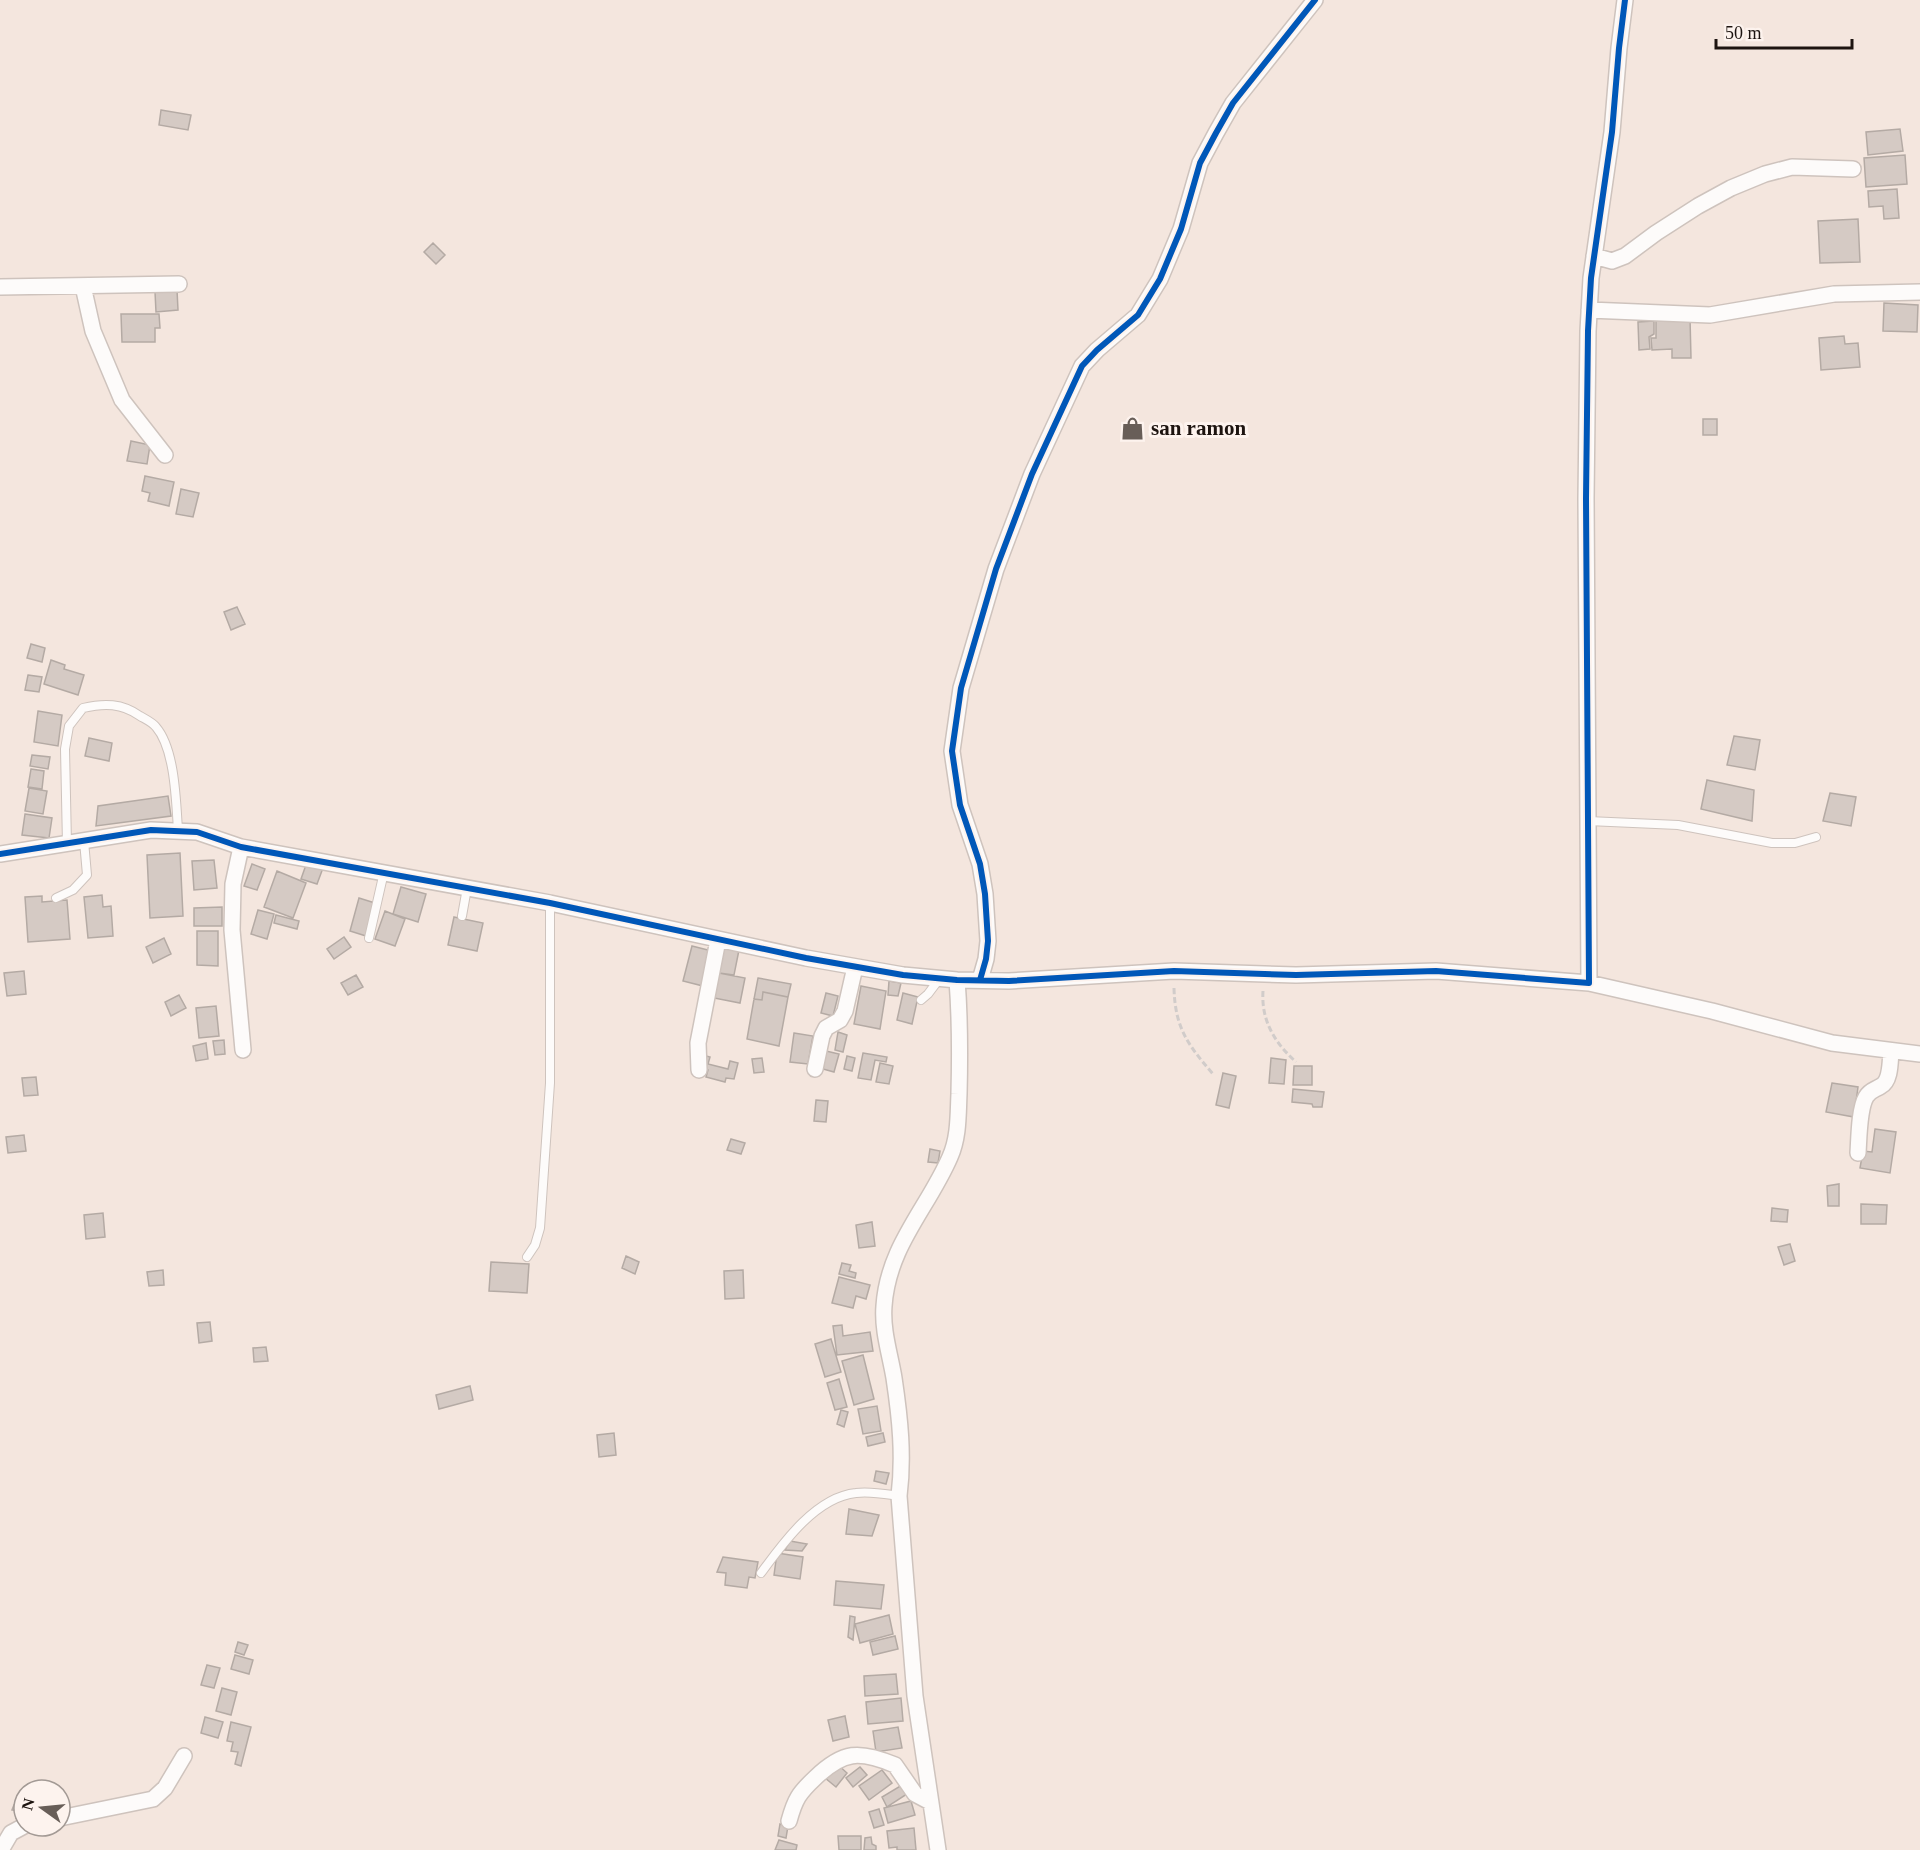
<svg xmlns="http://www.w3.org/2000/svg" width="1920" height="1850" viewBox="0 0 1920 1850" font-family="'Times New Roman',serif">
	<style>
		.building { fill: #d5cac4; stroke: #b4aaa4; stroke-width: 1.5 }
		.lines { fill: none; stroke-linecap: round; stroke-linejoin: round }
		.service-casing { stroke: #cec3bd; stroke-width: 10 }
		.minor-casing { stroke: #cec3bd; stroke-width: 18 }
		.path { stroke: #d1ccca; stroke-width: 3; stroke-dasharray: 6 3; stroke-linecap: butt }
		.service { stroke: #fdfbfa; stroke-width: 8 }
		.minor { stroke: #fdfbfa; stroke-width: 15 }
		.cycleway-casing { stroke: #fdf3ee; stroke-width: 10 }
		.cycleway { stroke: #0057b8; stroke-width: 6 }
		.labels { text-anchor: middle; stroke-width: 6; stroke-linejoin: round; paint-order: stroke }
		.poi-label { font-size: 21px; font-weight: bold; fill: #1d1410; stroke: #fdf3ee; text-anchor: start }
	</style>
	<rect width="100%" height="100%" fill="#f4e6de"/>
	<path class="building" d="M161 110 191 115 188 130 159 125Z
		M1900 129 1903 151 1868 155 1866 132Z
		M1905 155 1907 184 1866 187 1864 158Z
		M1897 189 1899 218 1884 219 1883 206 1869 207 1868 191Z
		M1858 219 1860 262 1820 263 1818 221Z
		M433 243 445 255 436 264 424 252Z
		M177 290 178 310 156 312 155 292Z
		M1884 303 1918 305 1917 332 1883 331Z
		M121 314H159L160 328H155V342H122Z
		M1690 318 1691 358H1672V349L1652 350 1651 338H1656V319Z
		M1654 321V334L1649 337 1650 349 1639 350 1638 322Z
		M1844 336 1845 344 1858 343 1860 367 1821 370 1819 338Z
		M1703 419H1717V435H1703Z
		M131 441 150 445 147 464 127 461Z
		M145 476 174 482 169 506 148 501 150 493 142 491Z
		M181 489 199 493 193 517 176 514Z
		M237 607 245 624 231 630 224 612Z
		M31 644 45 648 42 662 27 658Z
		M51 660 65 665 64 669 84 675 78 695 44 684Z
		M28 675 42 677 39 692 25 690Z
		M38 711 62 715 58 746 34 742Z
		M1734 736 1760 740 1755 770 1727 765Z
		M89 738 112 743 109 761 85 756Z
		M32 755 50 757 48 769 30 766Z
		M31 769 44 771 42 789 28 787Z
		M1707 780 1754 790 1752 821 1701 809Z
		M29 788 47 791 43 814 25 811Z
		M1830 793 1856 797 1851 826 1823 821Z
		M168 796 171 816 96 826 98 806Z
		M25 814 52 818 49 838 22 835Z
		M180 853 183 916 150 918 147 855Z
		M214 860 217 888 194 890 192 861Z
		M307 862 323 868 317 884 301 879Z
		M252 864 265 869 257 890 244 886Z
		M277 871 306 883 293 918 264 907Z
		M401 887 426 894 418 922 393 914Z
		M102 895 103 907 111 906 113 936 88 938 84 897Z
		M42 896V902L67 900 70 939 28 942 25 897Z
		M359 898 375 903 366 936 350 931Z
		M222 907V926H194V908Z
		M258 910 274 914 267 939 251 934Z
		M385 911 405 919 395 946 375 939Z
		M276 915 299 921 297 929 274 923Z
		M454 917 483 923 477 951 448 945Z
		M197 931H218V966L197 965Z
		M344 937 351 947 334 959 327 949Z
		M164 938 171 954 153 963 146 947Z
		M692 946 712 951 703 986 683 981Z
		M724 947 739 950 734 975 719 973Z
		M24 971 26 994 7 996 4 973Z
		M719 973 745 978 740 1003 714 998Z
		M356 975 363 987 348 995 341 983Z
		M758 978 791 984 788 997 763 992 762 1000 754 999Z
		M889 981 901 983 898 996 888 995Z
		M861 986 886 991 880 1029 854 1024Z
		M763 992 788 997 779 1046 747 1039 754 999 762 1000Z
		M826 993 838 996 833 1016 821 1013Z
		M903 993 918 997 912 1024 897 1020Z
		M179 995 186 1008 171 1016 165 1002Z
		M216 1006 219 1036 199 1038 196 1008Z
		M838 1032 847 1035 843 1052 835 1050Z
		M794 1033 813 1036 808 1064 790 1062Z
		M224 1040 225 1054 215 1055 213 1041Z
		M206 1043 208 1059 196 1061 193 1046Z
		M826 1051 839 1054 834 1072 823 1069Z
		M863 1053 887 1057 886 1062 875 1060 871 1080 858 1078Z
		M706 1056 710 1057 708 1064 728 1069 730 1061 738 1063 734 1079 726 1078 725 1082 706 1077 708 1070 703 1068Z
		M847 1056 855 1058 852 1071 844 1069Z
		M762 1058 764 1072 754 1073 752 1059Z
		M1271 1058 1286 1060 1284 1084 1269 1083Z
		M880 1063 893 1066 889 1084 876 1082Z
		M1294 1066H1312V1085H1293Z
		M1223 1073 1236 1076 1229 1108 1216 1105Z
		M36 1077 38 1095 24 1096 22 1078Z
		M1832 1083 1858 1087 1854 1117 1826 1112Z
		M1293 1089 1324 1092 1322 1107H1313L1312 1104 1292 1102Z
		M816 1100 828 1101 826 1122 814 1121Z
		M1875 1129 1896 1132 1890 1173 1860 1168 1863 1151 1872 1152Z
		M24 1135 26 1151 8 1153 6 1137Z
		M731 1139 745 1143 741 1154 727 1150Z
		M930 1149 940 1151 938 1163 928 1162Z
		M1839 1184V1206H1828L1827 1186Z
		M1861 1204 1887 1205 1886 1224H1861Z
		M1772 1208 1788 1210 1787 1222 1771 1221Z
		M103 1213 105 1237 86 1239 84 1215Z
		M872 1222 875 1246 859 1248 856 1225Z
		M1790 1244 1795 1261 1784 1265 1778 1247Z
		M626 1256 639 1262 635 1274 622 1268Z
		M491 1262 529 1264 527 1293 489 1291Z
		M842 1263 851 1265 849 1271 856 1273 855 1278 839 1274Z
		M163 1270 164 1285 149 1286 147 1272Z
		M743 1270 744 1298 725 1299 724 1271Z
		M839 1277 870 1285 866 1299 856 1296 853 1308 832 1303Z
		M210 1322 212 1341 199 1343 197 1323Z
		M842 1325 843 1336 870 1332 873 1351 837 1355 833 1326Z
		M831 1339 841 1372 825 1377 815 1344Z
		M266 1347 268 1361 254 1362 253 1348Z
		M863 1355 874 1399 854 1405 842 1361Z
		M839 1379 847 1407 835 1410 827 1383Z
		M470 1386 473 1400 439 1409 436 1395Z
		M877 1406 881 1431 863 1434 858 1409Z
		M841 1410 848 1412 844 1427 837 1424Z
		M614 1433 616 1455 599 1457 597 1435Z
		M883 1433 885 1442 868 1446 866 1437Z
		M876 1471 889 1473 886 1484 874 1481Z
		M849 1509 879 1515 872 1536 846 1534Z
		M790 1541 807 1544 802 1551 785 1550Z
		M777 1553 803 1557 800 1579 774 1575Z
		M723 1557 758 1562 755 1578 749 1577 747 1588 725 1585 726 1573 717 1572Z
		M836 1581 884 1585 881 1609 834 1605Z
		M889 1615 893 1634 860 1643 855 1624Z
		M850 1616 855 1617 853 1640 848 1637Z
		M895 1636 898 1649 873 1655 870 1642Z
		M238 1642 248 1645 244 1655 235 1652Z
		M235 1655 253 1660 249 1674 231 1669Z
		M207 1665 220 1668 214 1688 201 1685Z
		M896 1674 898 1694 865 1696 864 1676Z
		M222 1688 237 1692 231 1715 216 1711Z
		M901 1698 903 1721 868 1724 866 1702Z
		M845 1716 849 1737 833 1741 828 1720Z
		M205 1717 223 1722 218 1738 201 1733Z
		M231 1722 251 1727 241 1766 235 1764 238 1752 231 1751 233 1742 227 1741Z
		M898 1727 902 1748 876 1752 873 1731Z
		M837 1764 847 1773 836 1787 825 1778Z
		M860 1767 867 1775 853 1787 846 1778Z
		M882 1770 892 1783 869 1800 859 1786Z
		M902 1785 907 1794 887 1807 882 1797Z
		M911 1801 915 1815 888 1823 884 1808Z
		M14 1805 24 1808V1820L16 1818 18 1811 12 1810Z
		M879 1809 884 1825 874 1828 869 1812Z
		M780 1824 788 1826 786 1838 778 1836Z
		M914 1828 916 1850H897V1847L889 1848 887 1831Z
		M838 1836H861V1850H839Z
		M871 1837 872 1844 876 1846V1850H864L865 1838Z
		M779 1840 797 1845 796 1850H775Z"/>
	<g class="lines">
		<defs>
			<path id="service" d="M1588 821 1678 825 1772 843H1795L1816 837
				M67 844 65 749 69 726 83 708C104 703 122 703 140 716 145 719 152 722 156 727 175 749 176 801 178 830
				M56 898 73 890 87 875 84 841
				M462 916 467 888
				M369 938 384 872
				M921 1000 928 994 940 978
				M527 1257 535 1245 540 1228 550 1083V903
				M761 1573C783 1543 816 1497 856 1493 870 1491 885 1494 899 1496"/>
			<path id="minor" d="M1594 256 1612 261 1625 256 1656 233 1698 206 1731 188 1765 174 1792 167 1853 169
				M83 286 93 331 122 400 165 455
				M0 287 179 284
				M1589 310 1710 315 1834 294 1920 292
				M241 847 233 884 232 930 243 1050
				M0 854 151 830 197 832 241 847 550 903 806 958 903 975 957 980 1009 981 1174 971 1296 975 1436 971 1589 983 1586 498 1588 331 1591 278 1612 132 1619 48 1625 0
				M980 980 986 959 988 941 985 894 980 864 960 805 952 751 961 688 996 569 1032 474 1082 366 1097 350 1138 315 1160 279 1181 229 1200 163 1216 133 1233 103 1315 0
				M1589 983 1712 1011 1832 1043 1920 1054
				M815 1069 822 1036 826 1028 840 1020 845 1011 855 967
				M699 1070 698 1043 718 940
				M1858 1153C1859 1138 1859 1109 1866 1097 1870 1090 1875 1090 1881 1086 1891 1081 1890 1061 1891 1051
				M60 1818 153 1799 165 1788 184 1756
				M789 1821C795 1799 799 1793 815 1778 843 1751 859 1750 895 1765L915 1794 930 1802
				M1 1850 11 1833 24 1826
				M938 1850 915 1696 899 1496C904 1456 900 1418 894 1378 890 1354 882 1330 884 1306 888 1246 928 1208 950 1157 959 1137 958 1114 959 1094 960 1055 960 1018 957 980"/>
		</defs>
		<use href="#service" class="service-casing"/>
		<use href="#minor" class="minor-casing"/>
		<path class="path" d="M1174 988C1175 1028 1188 1045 1213 1074
			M1263 991C1261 1021 1275 1043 1296 1062"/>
		<use href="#service" class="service"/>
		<use href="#minor" class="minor"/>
		<defs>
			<path id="cycleway" d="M0 854 151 830 197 832 241 847 550 903 806 958 903 975 957 980 1009 981 1174 971 1296 975 1436 971 1589 983 1586 498 1588 331 1591 278 1612 132 1619 48 1625 0
				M980 980 986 959 988 941 985 894 980 864 960 805 952 751 961 688 996 569 1032 474 1082 366 1097 350 1138 315 1160 279 1181 229 1200 163 1216 133 1233 103 1315 0"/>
		</defs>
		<use href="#cycleway" class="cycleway-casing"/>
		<use href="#cycleway" class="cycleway"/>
	</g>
	<defs>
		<symbol id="shop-bare" viewBox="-9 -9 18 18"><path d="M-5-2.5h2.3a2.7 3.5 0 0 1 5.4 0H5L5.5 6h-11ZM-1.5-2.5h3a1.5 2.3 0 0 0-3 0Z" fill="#685e58" stroke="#fdf3ee" stroke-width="2.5" paint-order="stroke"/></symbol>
	</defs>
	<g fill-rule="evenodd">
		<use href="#shop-bare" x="1116" y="412" width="33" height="33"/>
	</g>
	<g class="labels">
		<g class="poi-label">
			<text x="1151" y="435">san ramon</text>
		</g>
	</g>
	<g transform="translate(42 1808) rotate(285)"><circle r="28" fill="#fdf3ee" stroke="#a39a95" stroke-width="1.5"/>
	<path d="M0-4.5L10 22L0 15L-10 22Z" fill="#685e58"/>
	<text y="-9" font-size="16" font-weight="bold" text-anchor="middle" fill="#1d1410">N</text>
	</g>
	<path d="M1716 39v9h136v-9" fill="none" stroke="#1d1410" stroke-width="3"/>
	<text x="1725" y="39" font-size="18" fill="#1d1410" stroke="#fdf3ee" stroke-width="4.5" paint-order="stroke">50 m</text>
</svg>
